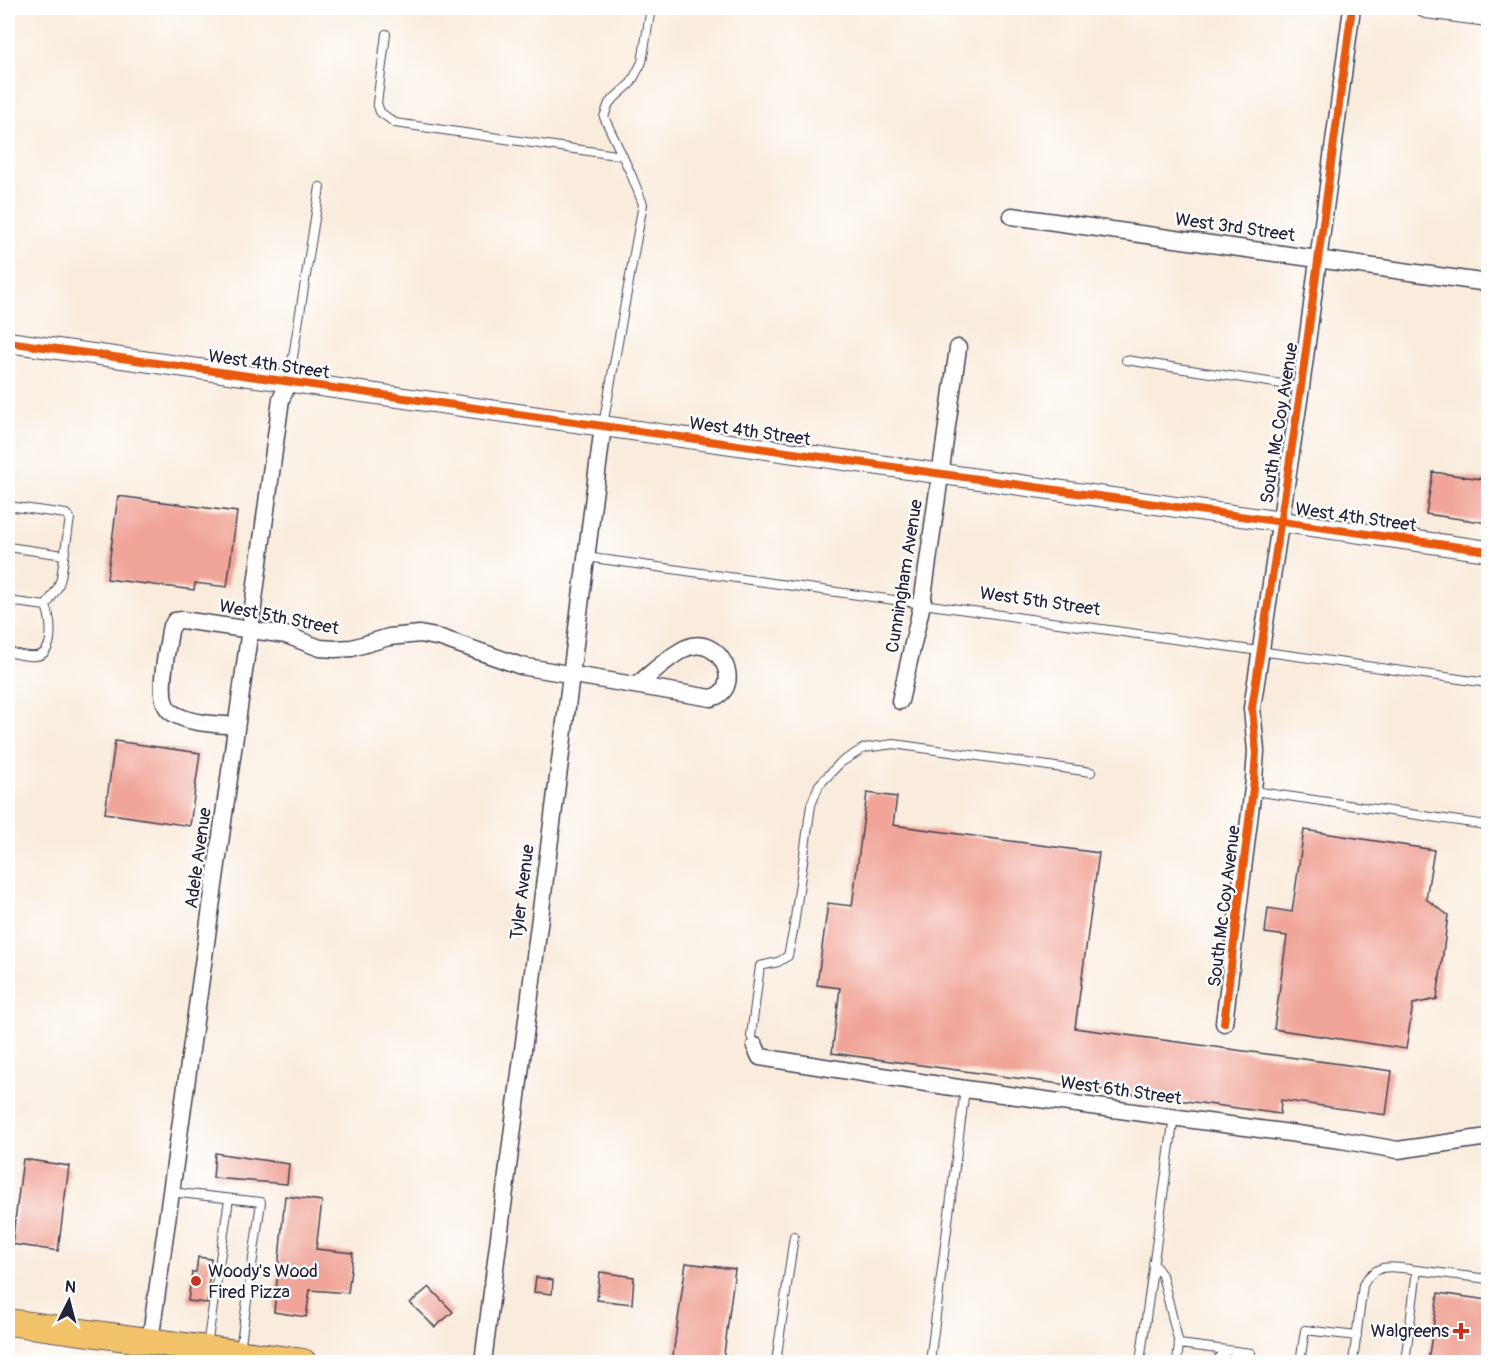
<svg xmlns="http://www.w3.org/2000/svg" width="1496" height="1370" viewBox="0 0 1496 1370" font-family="Pangolin,sans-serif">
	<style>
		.building { fill: #f0a598 }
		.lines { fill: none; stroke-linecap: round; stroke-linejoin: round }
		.service-casing { stroke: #424053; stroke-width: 10 }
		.minor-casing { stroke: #424053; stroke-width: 19 }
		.tertiary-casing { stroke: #424053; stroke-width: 22 }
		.primary-casing { stroke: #424053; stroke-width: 28 }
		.service { stroke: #fff; stroke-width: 8 }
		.minor { stroke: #fff; stroke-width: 16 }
		.tertiary { stroke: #fff; stroke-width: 20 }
		.primary { stroke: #f2c26a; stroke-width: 26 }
		.cycleway-casing { stroke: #fff; stroke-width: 11 }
		.cycleway { stroke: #e8590c; stroke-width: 8 }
		.poi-dot { fill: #c8321e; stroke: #fff; stroke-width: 2 }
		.labels { text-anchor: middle; stroke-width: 4.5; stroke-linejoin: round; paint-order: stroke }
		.street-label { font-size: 18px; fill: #22223b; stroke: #fff }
		.poi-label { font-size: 18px; fill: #22223b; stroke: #fff; text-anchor: start }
	</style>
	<rect width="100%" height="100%" fill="#fff"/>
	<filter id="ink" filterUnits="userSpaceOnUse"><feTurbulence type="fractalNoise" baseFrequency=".0167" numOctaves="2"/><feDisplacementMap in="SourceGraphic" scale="12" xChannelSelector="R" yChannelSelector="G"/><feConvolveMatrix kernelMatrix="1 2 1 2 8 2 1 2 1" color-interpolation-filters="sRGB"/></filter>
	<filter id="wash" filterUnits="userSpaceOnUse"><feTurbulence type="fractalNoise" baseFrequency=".008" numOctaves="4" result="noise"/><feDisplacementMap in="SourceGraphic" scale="24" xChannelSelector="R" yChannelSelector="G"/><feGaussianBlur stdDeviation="1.35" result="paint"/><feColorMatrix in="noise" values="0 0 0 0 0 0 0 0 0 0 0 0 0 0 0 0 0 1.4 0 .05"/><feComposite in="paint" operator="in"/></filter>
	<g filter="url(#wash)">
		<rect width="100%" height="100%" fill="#f9ecdd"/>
		<g id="blocks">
			<path class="building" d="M1433 472 1488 480V523L1426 514Z
				M118 496 237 512 227 587 195 583 194 590 107 579Z
				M115 741 200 753 190 826 105 813Z
				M867 793 897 797 893 825 1099 853 1075 1028 1392 1071 1386 1115 1281 1100 1280 1114 832 1053 840 988 817 985 828 903 852 906Z
				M1304 830 1434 850 1426 899 1448 915 1437 999 1413 1004 1406 1049 1274 1029 1287 936 1265 933 1268 908 1292 912Z
				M215 1153 289 1164 287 1184 213 1178Z
				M23 1159 69 1166 58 1251 12 1244Z
				M285 1196 322 1201 316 1249 353 1253 348 1293 310 1290 306 1317 274 1312Z
				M198 1257 211 1259 207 1303 188 1301 192 1272H196Z
				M686 1263 735 1269 723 1362H672Z
				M600 1272 634 1277 632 1304 597 1300Z
				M536 1277 553 1280 552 1294 534 1292Z
				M429 1287 453 1312 435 1327 410 1303Z
				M1438 1293 1488 1300V1362H1428Z"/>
		</g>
	</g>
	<g filter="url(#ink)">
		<use href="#blocks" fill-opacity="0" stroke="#424053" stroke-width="1.5"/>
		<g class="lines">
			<defs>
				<path id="service" d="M386 34 377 103 380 112 395 123 623 156
					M1126 360 1301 387
					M289 382 320 187
					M603 425 643 204 631 174 604 117 609 103 631 83 642 62 651 8
					M8 506 66 514 70 518 61 578 58 587 46 606
					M8 547 64 555
					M586 557 1488 683
					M8 601 46 606
					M8 652C16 654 27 657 36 656 56 654 51 619 46 606
					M1253 791 1486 825
					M755 1046 751 1036 760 966 778 962 788 956 793 932 811 805 819 785 840 763 864 748 894 744 1091 772
					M170 1192 261 1202 240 1350
					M1153 1263 1162 1275 1179 1344 1177 1362
					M1179 1344 1251 1353 1250 1362
					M207 1346 229 1199
					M776 1362 794 1236
					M930 1362 965 1089
					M1140 1362 1174 1116
					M1201 1362H1215L1227 1350
					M1300 1362 1305 1330 1357 1336
					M1353 1362 1363 1285C1376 1261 1394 1267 1417 1270
					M1405 1362 1417 1270 1488 1279"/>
				<path id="minor" d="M1012 216 1488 283
					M900 701 922 604 958 348
					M236 726C216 724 188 724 171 712 154 700 168 649 170 630L175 621 182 620 286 635 320 648 335 649 352 648 389 637 420 634 441 638 521 666 711 698C746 689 720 633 686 648 669 656 652 673 637 685
					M1224 1023 1254 780 1256 751 1252 708 1301 387 1352 8
					M755 1046 760 1057 965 1089 1341 1140 1398 1150 1488 1137
					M150 1342 250 629 281 399 289 382
					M483 1362 603 426"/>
				<path id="tertiary" d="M1426 8 1488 16
					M8 342 1488 551"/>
				<path id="primary" d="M8 1322 303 1362"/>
			</defs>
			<use href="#service" class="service-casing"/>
			<use href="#minor" class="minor-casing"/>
			<use href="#tertiary" class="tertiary-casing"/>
			<use href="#primary" class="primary-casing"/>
			<use href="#service" class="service"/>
			<use href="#minor" class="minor"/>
			<use href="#tertiary" class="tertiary"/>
			<use href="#primary" class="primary"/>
			<defs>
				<path id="cycleway" d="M8 342 1488 551
					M1224 1023 1254 780 1256 751 1252 708 1301 387 1352 8"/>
			</defs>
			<use href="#cycleway" class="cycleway-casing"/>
			<use href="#cycleway" class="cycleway"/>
		</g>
	</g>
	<g class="poi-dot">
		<circle cx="196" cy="1281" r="6"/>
		<path d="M1458 1322h6v6h6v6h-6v6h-6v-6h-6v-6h6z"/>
	</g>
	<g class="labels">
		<g class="street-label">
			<text transform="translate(1235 227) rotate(8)" y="6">West 3rd Street</text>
			<text transform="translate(269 364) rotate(8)" y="6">West 4th Street</text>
			<text transform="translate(1279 423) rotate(-81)" y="6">South Mc Coy Avenue</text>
			<text transform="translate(750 431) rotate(8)" y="6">West 4th Street</text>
			<text transform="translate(1356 517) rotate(8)" y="6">West 4th Street</text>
			<text transform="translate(904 576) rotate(-81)" y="6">Cunningham Avenue</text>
			<text transform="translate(1040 601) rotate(8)" y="6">West 5th Street</text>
			<text transform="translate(279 617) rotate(11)" y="6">West 5th Street</text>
			<text transform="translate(198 858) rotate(-82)" y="6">Adele Avenue</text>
			<text transform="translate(522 892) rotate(-83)" y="6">Tyler Avenue</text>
			<text transform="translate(1224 906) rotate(-83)" y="6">South Mc Coy Avenue</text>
			<text transform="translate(1121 1090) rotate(8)" y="6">West 6th Street</text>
		</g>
		<g class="poi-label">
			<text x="208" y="1277">Woody's Wood<tspan x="208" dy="21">Fired Pizza</tspan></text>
			<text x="1449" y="1337" text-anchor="end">Walgreens</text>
		</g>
	</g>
	<rect width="1496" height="1370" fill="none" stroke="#fff" stroke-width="30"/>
	<g transform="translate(69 1301) rotate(6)" stroke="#ffffff" stroke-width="4.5" paint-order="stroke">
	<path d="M0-4.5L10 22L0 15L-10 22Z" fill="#22223b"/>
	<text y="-9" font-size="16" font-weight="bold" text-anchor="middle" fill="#22223b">N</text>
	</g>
</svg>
